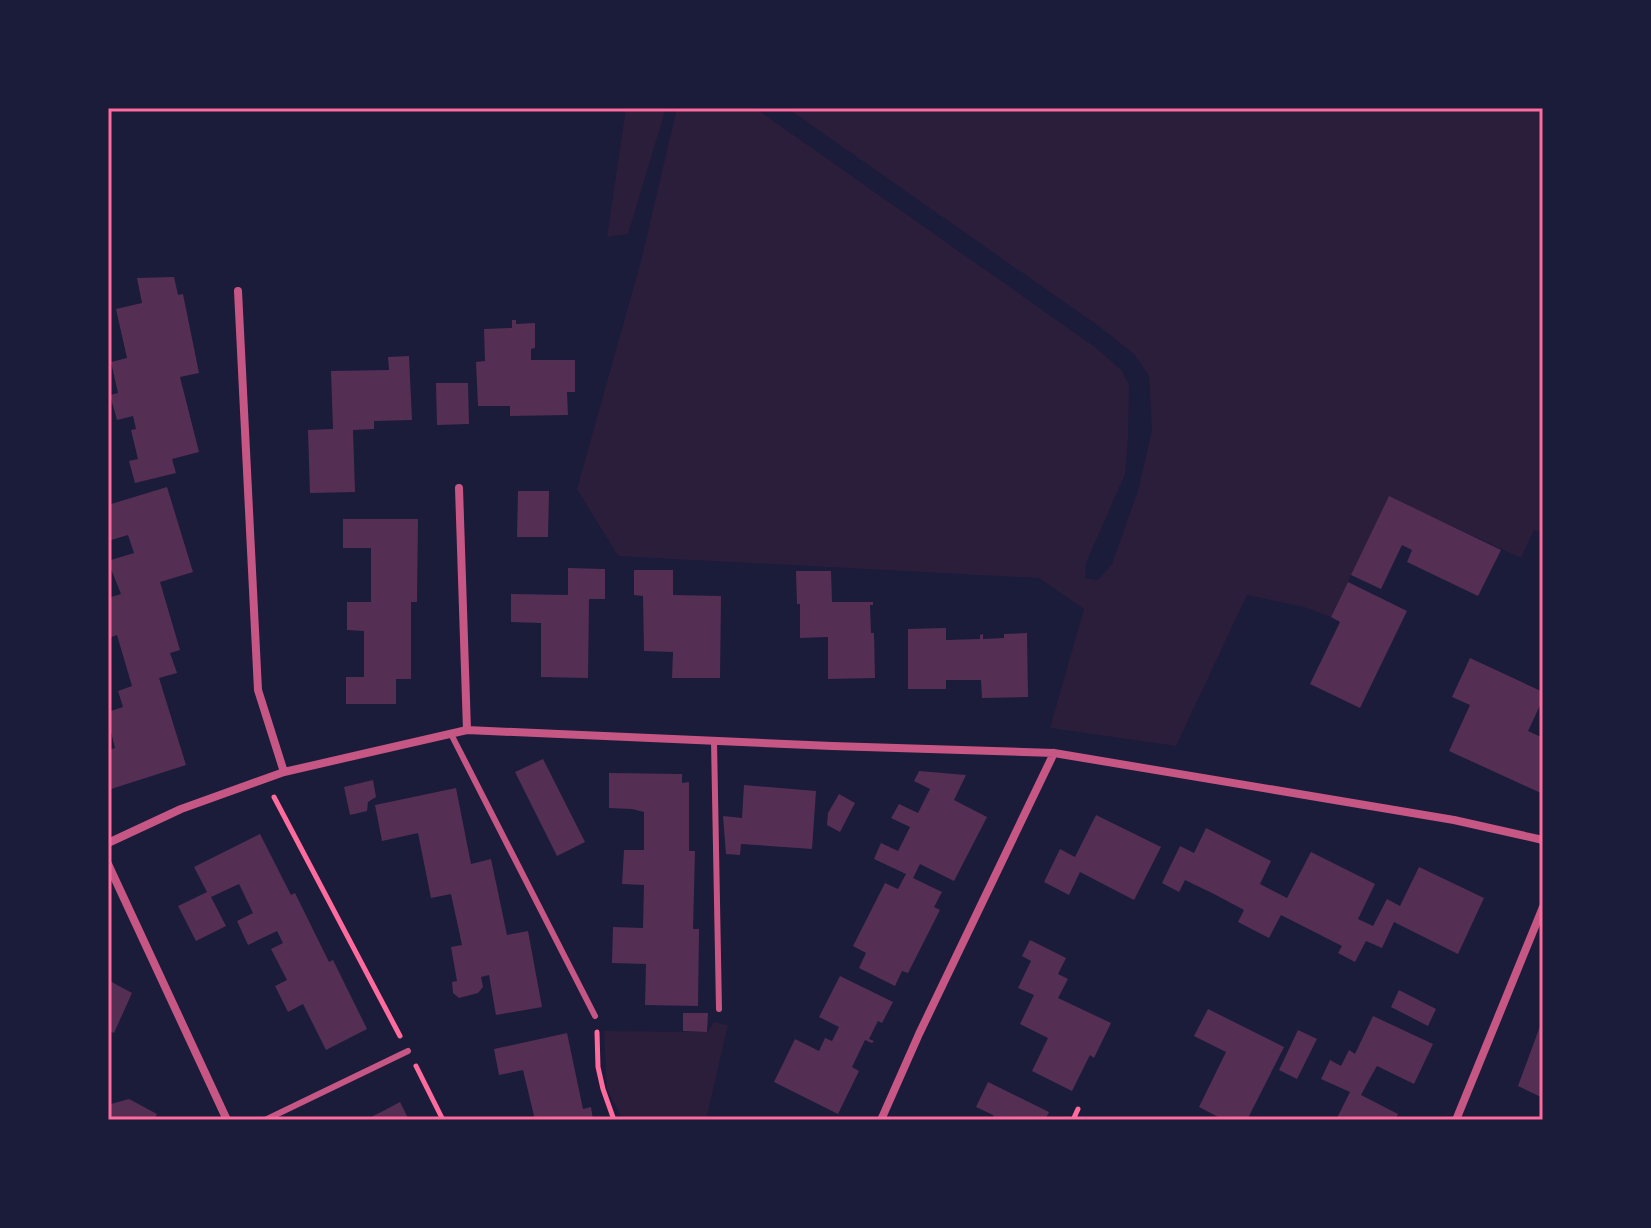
<svg xmlns="http://www.w3.org/2000/svg" width="1651" height="1228" viewBox="0 0 1651 1228" font-family="'Varela Round',sans-serif">
	<style>
		.green { fill: #2a1e3b }
		.building { fill: #542f53 }
		.lines { fill: none; stroke-linecap: round; stroke-linejoin: round }
		.path { stroke: #ff6b9d; stroke-width: 5 }
		.service { stroke: #c65784; stroke-width: 6 }
		.minor { stroke: #c65784; stroke-width: 8 }
		.neatline { fill: none; stroke: #ff6b9d; stroke-width: 3 }
	</style>
	<rect width="100%" height="100%" fill="#1b1b3a"/>
	<path class="green" d="M626 108H666L628 234 607 237Z
		M677 108H755L1095 347 1122 371 1129 385 1128 438 1125 474 1086 563 1085 578 1098 580 1112 564 1138 491 1152 430 1149 376 1134 354 1100 327 787 108H1543V533L1534 530 1521 558 1389 497 1331 617 1304 607 1247 595 1176 746 1050 728 1084 609 1039 578 618 556 577 489 641 261Z
		M714 1022 728 1025 706 1120H623L607 1089 604 1031 708 1032Z"/>
	<path class="building" d="M174 277 178 295 183 294 199 373 180 377 199 452 172 459 176 473 135 483 129 461 138 459 131 430 136 429 133 416 117 420 110 395 118 393 111 362 127 358 116 309 142 303 137 278Z
		M512 320H516V324L535 323V348L531 349V360H575V392H567L568 415 510 416V406H478L476 362 485 361 484 329 512 328Z
		M409 356 412 420 374 421V429L353 430 355 492 310 493 308 430 333 429 331 371 389 370 388 357Z
		M436 383H468L469 424 437 425Z
		M167 487 193 572 160 582 180 650 170 653 177 673 159 678 186 765 108 790V750L115 748 108 720V712L123 707 118 691 132 686 117 635 108 638V598L121 594 109 564 111 560 134 553 128 535 108 541V505Z
		M518 491H549L548 537H517Z
		M1389 496 1501 550 1478 596 1407 562 1412 550 1402 545 1381 589 1351 575Z
		M343 519H418L417 602H411V679H396V704H346V677H364V631L347 630V602H371V548H343Z
		M568 568 605 569V599H589L588 678 541 677V623L511 622V594L568 595Z
		M634 570H673V595L721 596 720 678H672L673 652 644 651 643 596 634 595Z
		M796 571H831L832 602H873V605H870L871 633H874L875 678 828 679V637L800 638V604H797Z
		M1348 582 1407 611 1360 708 1310 684 1340 622 1331 617Z
		M946 628V640L980 639V635L983 634V639L1004 638V634L1027 633 1028 697 982 698 981 680H946V689H908V629Z
		M1470 658 1543 692V699L1528 731 1543 738V794L1449 751 1470 705 1452 697Z
		M543 759 585 842 557 856 515 772Z
		M919 771 966 775 954 800 987 817 954 881 920 864 913 878 942 892 934 907 940 910 908 973 902 971 895 986 859 968 866 953 853 946 885 883 898 889 906 874 874 859 881 843 898 851 910 827 891 818 899 804 918 813 930 789 914 781Z
		M609 773 682 774V783L689 782V851H695L693 929H699L698 1006 645 1005 646 964 612 963 613 927 643 928 644 885 622 884 624 850H644V812L632 809 609 808Z
		M373 780 376 797 368 802 367 811 350 815 344 787Z
		M744 785 816 791 812 849 741 844 740 855 726 854 723 816 742 818Z
		M456 788 471 864 491 859 507 935 528 931 542 1007 496 1015 489 975 481 977 483 987 478 993 459 998 453 993 452 982 457 981 451 947 462 945 451 894 431 898 418 833 382 841 375 805Z
		M839 794 855 803 840 832 827 825 828 813Z
		M1096 815 1161 847 1134 900 1080 872 1069 895 1044 882 1060 849 1075 857Z
		M1206 828 1271 861 1260 884 1287 898 1311 852 1375 884 1358 919 1373 926 1387 899 1400 906 1419 867 1484 898 1458 954 1394 922 1382 948 1366 941 1355 962 1338 953 1342 946 1281 915 1269 938 1238 922 1244 910 1214 894 1185 880 1179 892 1162 883 1180 846 1194 853Z
		M260 834 291 895 295 893 329 962 333 960 367 1029 326 1050 303 1004 288 1012 275 986 287 980 271 949 283 943 277 931 248 945 237 921 253 913 239 884 211 897 226 926 196 941 178 906 207 892 194 867Z
		M1030 940 1066 958 1058 974 1068 979 1058 998 1111 1023 1094 1058 1090 1055 1072 1091 1032 1071 1048 1038 1020 1024 1034 995 1018 988 1031 961 1022 956Z
		M840 976 893 1002 882 1023 878 1021 869 1039 874 1041 872 1043 865 1040 852 1067 859 1071 838 1114 774 1082 795 1039 819 1051 825 1038 832 1041 839 1027 819 1017Z
		M108 980 132 993 114 1033 108 1030Z
		M1399 990 1436 1009 1428 1026 1391 1007Z
		M1208 1009 1284 1047 1247 1120H1224L1199 1107 1226 1052 1194 1036Z
		M683 1013H708L707 1032 683 1031Z
		M1373 1016 1433 1044 1414 1084 1377 1066 1369 1080 1361 1095 1398 1114 1395 1120H1336L1350 1092 1321 1079 1330 1060 1341 1066 1349 1050 1355 1054Z
		M1543 1018V1098L1518 1086Z
		M1298 1030 1317 1039 1297 1079 1279 1070Z
		M567 1033 583 1109 591 1107 593 1120H535L523 1070 499 1075 494 1049Z
		M988 1082 1049 1112 1045 1120H995L993 1115 976 1107Z
		M108 1098 111 1104 129 1099 157 1114 154 1120H108Z
		M400 1102 409 1120H365L385 1110Z"/>
	<g class="lines">
		<path class="path" d="M274 797 400 1036
			M597 1032 598 1067 603 1089 614 1120
			M416 1066 443 1120
			M1073 1120 1078 1109"/>
		<path class="service" d="M451 734 595 1016
			M714 741 719 1009
			M265 1120 408 1051"/>
		<path class="minor" d="M238 291 258 690 284 772
			M459 488 467 730
			M108 843 181 809 284 772 467 730 832 746 1054 753 1454 820 1543 840
			M108 864 227 1120
			M881 1120 919 1034 1054 753
			M1456 1120 1543 907"/>
	</g>
	<rect width="1651" height="1228" fill="none" stroke="#1b1b3a" stroke-width="220"/>
	<rect x="110" y="110" width="1431" height="1008" class="neatline"/>
</svg>
